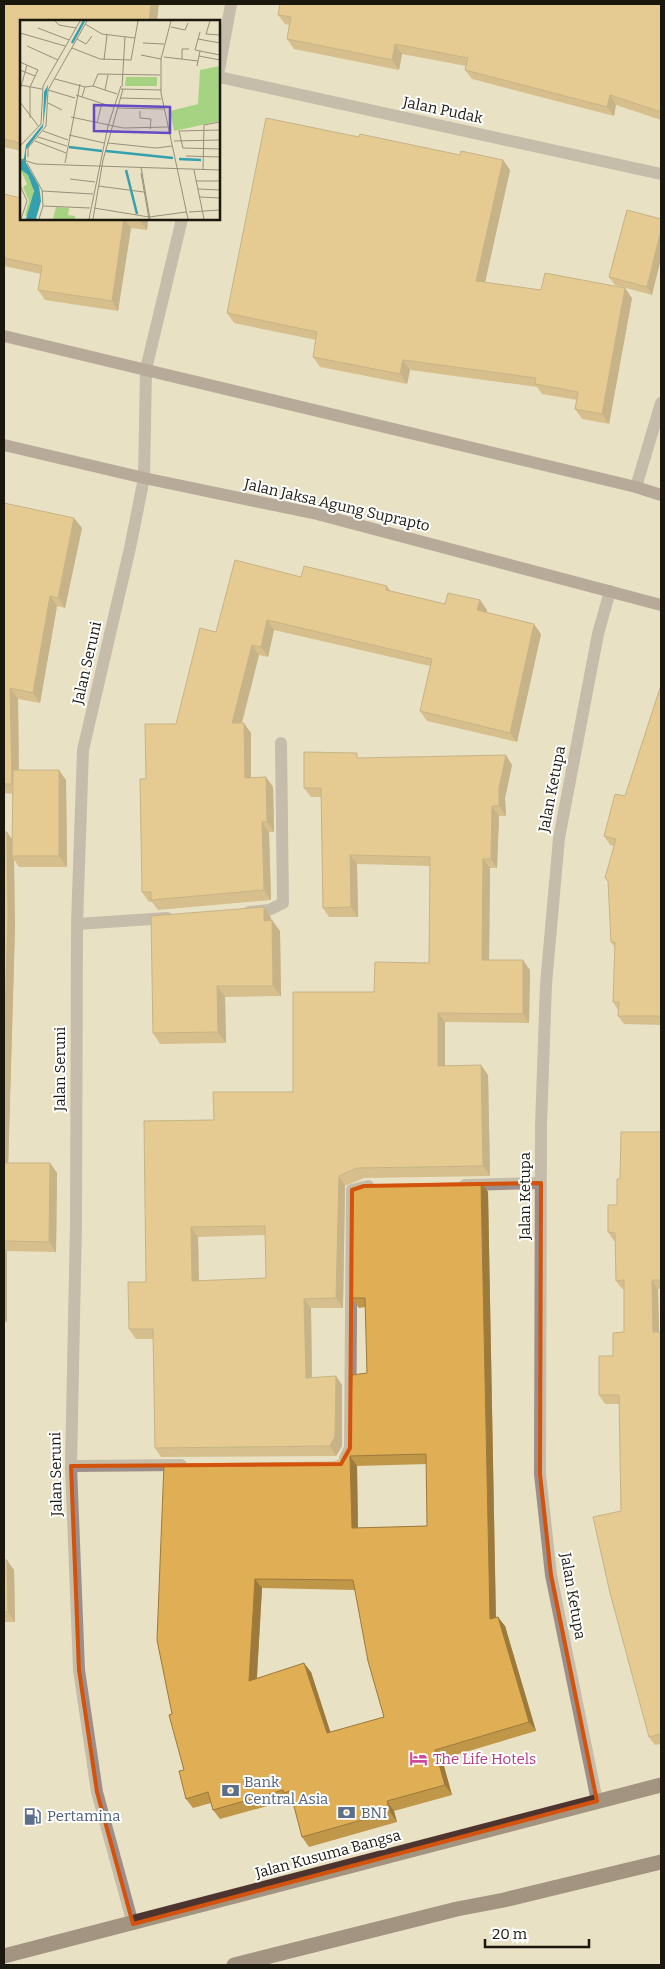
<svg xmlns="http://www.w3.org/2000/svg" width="665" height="1969" viewBox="0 0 665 1969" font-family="Bitter,serif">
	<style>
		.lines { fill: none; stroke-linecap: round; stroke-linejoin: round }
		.street { stroke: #9c8e8b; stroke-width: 12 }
		.secondary { stroke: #7b6763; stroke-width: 12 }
		.highway { stroke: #4e342f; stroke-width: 15 }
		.wall { fill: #c09649; fill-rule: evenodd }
		.shaded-wall { fill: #9c7a3c }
		.building { fill: #dfae55; stroke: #9c7a3c; fill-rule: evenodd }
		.marked { fill: none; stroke: #d3520c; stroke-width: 4; stroke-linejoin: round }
		.labels { text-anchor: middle; stroke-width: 4; stroke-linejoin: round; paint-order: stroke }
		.street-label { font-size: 15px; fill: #1a170d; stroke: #fff }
		.hotel-label { font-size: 15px; fill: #b23c85; stroke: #fff; text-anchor: start }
		.service-label { font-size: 15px; fill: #4e5e75; stroke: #fff; text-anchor: start }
		.inset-river { fill: none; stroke: #35a0ae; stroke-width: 2.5 }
		.inset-road { fill: none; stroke: #96907b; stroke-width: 1 }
		.view { fill: #644ac3; fill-opacity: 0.15; stroke: #644ac3; stroke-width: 2.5 }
		.inset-edge { fill: none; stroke: #1a170d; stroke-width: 2.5 }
	</style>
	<rect width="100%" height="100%" fill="#e9e1c4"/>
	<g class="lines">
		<path class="street" d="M219 70 231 4
			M219 77 661 174
			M636 487 661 403
			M249 912 269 910 283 903 281 743
			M77 924 167 918
			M465 1185 541 1183
			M345 1458 350 1448 352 1190 368 1186
			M71 1466 181 1465
			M597 1801 551 1575 540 1474 541 1126 546 984 559 838 598 634 610 591
			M133 1924 97 1792 79 1670 71 1466 76 1224 77 924 83 750 130 548 144 478 146 369 182 219"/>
		<path class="secondary" d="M4 336 636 487 661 495
			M4 445 144 478 317 514 661 605"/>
		<path class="highway" d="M4 1956 661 1785
			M234 1965 457 1909 504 1900 661 1862"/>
	</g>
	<path class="wall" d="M4 4 21 21V151L4 147Z
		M661 4V120L616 105 614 116 472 79 465 70 466 66 402 54 399 70 294 49 287 39 289 25 285 24 278 15Z
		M359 137 460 155 503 160 510 170 485 283 541 290 632 298 609 424 582 419 575 409 577 400 542 394 537 387 410 370 407 384 320 367 313 357 316 340 234 323 227 313Z
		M4 194 21 219H148L147 230 131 228 118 311 45 300 38 290 41 274 4 266Z
		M627 210 652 295 615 285 609 277Z
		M4 503 82 528 65 608 57 606 40 703 18 699 19 770 66 780 67 867H19L14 860 15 927 8 1163H50L57 1173 56 1252 7 1251V1322H4V832L12 839 13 794 4 793Z
		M301 577 387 586 391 591 445 604 480 600 487 610 486 612 541 634 517 742 427 721 420 711 430 666 274 630 268 657 259 655 242 723 251 733V777H266L273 787 274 832H269L271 900 158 910 152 902H149L142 892 146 779 176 724 216 632Z
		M661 685V1025L624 1024 618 1016V1010L613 1002 615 948 611 942 614 846 610 845 604 836 625 796Z
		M361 758 512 765 505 798 506 816H499L497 868H490L489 960 530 970 529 1023 445 1022V1066L481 1065 488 1075 490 1176 364 1178 345 1186 343 1308H311L312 1378 342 1385V1446L336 1456 161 1457 155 1448 153 1339H136L129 1329 146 1282 214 1120 293 1092 374 992 429 963 430 866 357 864 358 917H329L323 908 321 797H311L304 788ZM265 1235 266 1278 199 1281 198 1237Z
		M264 907 271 918V920L280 931 281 996 225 997 226 1043 160 1044 153 1033Z
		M661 1132V1289H658L659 1332H661V1744L655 1745 649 1737 621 1511 619 1404H605L599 1395 613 1356 624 1332V1289H622L616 1281 615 1241H614L608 1232 617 1205 620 1179Z
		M481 1182 488 1192 496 1617 505 1626 536 1731 442 1759 452 1795 394 1811 397 1822 309 1847 302 1837 293 1802 290 1803 289 1800 220 1819 213 1810 211 1803 193 1808 186 1799 184 1770 157 1640 334 1462 341 1459 350 1442 367 1373 366 1307 359 1308 352 1298ZM427 1464V1526L358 1528 357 1466ZM262 1588 355 1590 384 1717 330 1732 311 1672 257 1678Z
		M4 1560 14 1570 15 1622H4Z"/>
	<path class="shaded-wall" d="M151 4H159L157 21H149Z
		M395 44 402 54 399 70 392 60Z
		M610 95 616 105 614 116 607 107Z
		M503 160 510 170 483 291 476 281Z
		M124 219 131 228 118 311 112 301Z
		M140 219H148L147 230 140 221Z
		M661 230V259L652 295 647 287Z
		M625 288 632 298 609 424 602 414Z
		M403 360 410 370 407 384 400 374Z
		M74 518 82 528 65 608 58 598Z
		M50 596 57 606 40 703 33 693Z
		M480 600 487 610 484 620 477 610Z
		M267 620 274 630 268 657 261 647Z
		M534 624 541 634 517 742 510 733Z
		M252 645 259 655 239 733 232 723Z
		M10 688 18 699 19 794 12 784Z
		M244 723 251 733V788L245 778Z
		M506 755 512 765 505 798 506 816 499 806V788Z
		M59 770 66 780 67 867 59 856Z
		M266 777 273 787 274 832 267 822Z
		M492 806 499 816 497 868 491 859Z
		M262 822 269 832 271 900 264 890Z
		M7 832 14 842 12 856 14 860 15 927 8 1173 4 1168V1050Z
		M350 855 357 864 358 917 351 907Z
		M483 859 490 868 489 969 482 960Z
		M264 907 271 918V931L264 921Z
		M272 920 280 931 281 996 273 986Z
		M523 960 530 970 529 1023 523 1014Z
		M217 986 225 997 226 1043 218 1032Z
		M438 1013 445 1022V1076L438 1066Z
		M481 1065 488 1075 490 1176 483 1166Z
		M50 1163 57 1173 56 1252 49 1242Z
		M339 1176 345 1186 343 1308 336 1298Z
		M481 1182 488 1192 496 1629 490 1619Z
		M191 1227 198 1237 199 1290 192 1281Z
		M4 1246 7 1251V1322L4 1317Z
		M652 1280 658 1289 659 1341 653 1332Z
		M304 1299 311 1308 312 1388 306 1378Z
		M336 1376 342 1385V1446L336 1456 330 1446Z
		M350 1456 357 1466 358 1537 352 1528Z
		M7 1560 14 1570 15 1622 8 1612Z
		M255 1579 262 1588 256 1690 249 1681Z
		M498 1617 505 1626 536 1731 529 1722Z
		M304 1663 311 1672 334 1743 327 1733Z
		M435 1750 442 1759 452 1795 445 1785Z
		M387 1801 394 1811 397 1822 390 1812Z"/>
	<path class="building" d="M4 4H151L149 21H21V143L4 139Z
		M280 4H661V112L610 95 607 107 465 70 468 58 395 44 392 60 287 39 291 17 278 15Z
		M266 118 359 137 360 134 460 155 461 151 503 160 476 281 541 290 545 273 625 288 602 414 575 409 578 392 535 384 536 378 403 360 400 374 313 357 317 332 227 313Z
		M4 194 21 198V219H140V221L124 219 112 301 38 290 42 266 4 258Z
		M627 210 661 219V230L647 287 609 277Z
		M4 503 74 518 58 598 50 596 33 693 10 688 12 784H4Z
		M235 560 301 577 304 566 387 586 386 590 445 604 448 593 480 600 477 610 534 624 510 733 420 711 432 659 267 620 261 647 252 645 232 723H244L245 778 266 777 267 822H262L264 890 151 900V892H142L140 779H146L145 724H176L200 628 216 632Z
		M661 685V1016H618L619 1002H613L615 942H611L608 881 605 878 616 839 604 836 615 794 625 796Z
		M304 752 357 753V758L506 755 499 788V806H492L491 859H483L482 960H523V1014L438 1013V1066L481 1065 483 1166 357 1168 339 1176 336 1298 304 1299 306 1378 336 1376 335 1436 330 1446 155 1448 153 1329H129L128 1282H146L144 1121 214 1120 213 1092H293V992H374L375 962 429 963 430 857 350 855 351 907 323 908 321 788H304ZM265 1226 266 1278 192 1281 191 1227Z
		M13 770H59V856H12Z
		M4 832H7L8 917 4 1050Z
		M264 907V921L272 920 273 986H217L218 1032 153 1033 151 916Z
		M621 1132H661V1280H652L653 1332H661V1734L649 1737 610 1593 593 1517 621 1511 619 1395H599V1356H613V1333L624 1332V1280L616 1281 615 1233 608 1232V1205H617V1179H620Z
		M4 1163H50L49 1242 4 1241Z
		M481 1182 490 1619 498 1617 529 1722 435 1750 445 1785 387 1801 390 1812 302 1837 290 1791 284 1793 283 1790 213 1810 208 1792 186 1799 179 1771 184 1770 169 1715 172 1714 157 1640 164 1464 334 1462 341 1459 350 1442 352 1375 367 1373 365 1298H352L353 1186ZM426 1454 427 1526 352 1528 350 1456ZM255 1579 353 1580 368 1661 384 1717 327 1733 304 1663 249 1681Z
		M4 1560H7L8 1612H4Z"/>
	<path d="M0 0H665V1969H0ZM541 1183 540 1474 551 1575 597 1801 133 1924 97 1792 79 1670 71 1466 341 1464 350 1448 352 1190 364 1186Z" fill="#e9e1c4" fill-opacity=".55" fill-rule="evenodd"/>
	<path class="marked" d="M541 1183 540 1474 551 1575 597 1801 133 1924 97 1792 79 1670 71 1466 341 1464 350 1448 352 1190 364 1186Z"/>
	<defs>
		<symbol id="hotel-bare" viewBox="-9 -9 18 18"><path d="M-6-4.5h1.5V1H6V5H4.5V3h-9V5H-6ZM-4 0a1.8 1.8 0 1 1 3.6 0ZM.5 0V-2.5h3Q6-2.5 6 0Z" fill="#d1479c" stroke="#fff" stroke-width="2.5" paint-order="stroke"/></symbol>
		<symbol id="bank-bare" viewBox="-9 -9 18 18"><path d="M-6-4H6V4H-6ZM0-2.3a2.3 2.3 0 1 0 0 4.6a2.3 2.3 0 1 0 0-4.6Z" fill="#5c6f8a" stroke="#fff" stroke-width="2.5" paint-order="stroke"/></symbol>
		<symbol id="fuel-bare" viewBox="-9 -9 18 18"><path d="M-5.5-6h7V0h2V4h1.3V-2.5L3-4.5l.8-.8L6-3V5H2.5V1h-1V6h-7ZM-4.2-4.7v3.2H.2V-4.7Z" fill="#5c6f8a" stroke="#fff" stroke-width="2.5" paint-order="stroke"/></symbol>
	</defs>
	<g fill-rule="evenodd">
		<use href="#hotel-bare" x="406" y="1746" width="25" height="25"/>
		<use href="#bank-bare" x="218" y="1778" width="25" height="25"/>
		<use href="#bank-bare" x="334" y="1800" width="25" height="25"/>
		<use href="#fuel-bare" x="20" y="1804" width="25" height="25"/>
	</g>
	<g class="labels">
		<g class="street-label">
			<text transform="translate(443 110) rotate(12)" y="5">Jalan Pudak</text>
			<text transform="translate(337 505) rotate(13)" y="5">Jalan Jaksa Agung Suprapto</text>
			<text transform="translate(87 663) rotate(-77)" y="5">Jalan Seruni</text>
			<text transform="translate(552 789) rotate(-79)" y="5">Jalan Ketupa</text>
			<text transform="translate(60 1069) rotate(-90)" y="5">Jalan Seruni</text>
			<text transform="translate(525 1196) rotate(-90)" y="5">Jalan Ketupa</text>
			<text transform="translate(56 1474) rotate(-91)" y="5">Jalan Seruni</text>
			<text transform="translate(573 1596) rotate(80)" y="5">Jalan Ketupa</text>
			<text transform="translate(328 1854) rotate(-15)" y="5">Jalan Kusuma Bangsa</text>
		</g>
		<g class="hotel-label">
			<text x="433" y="1764">The Life Hotels</text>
		</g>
		<g class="service-label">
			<text x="244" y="1787">Bank<tspan x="244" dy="17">Central Asia</tspan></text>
			<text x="361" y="1818">BNI</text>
			<text x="47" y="1821">Pertamina</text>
		</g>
	</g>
	<g transform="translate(20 20)">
		<rect width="200" height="200" fill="#e9e1c4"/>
		<path d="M200 46V101L154 111 150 91 178 84 180 50ZM106 57H137V66H105ZM0 149 8 155 13 167 14 181 8 197 5 195 9 181 3 167 7 164ZM36 187 49 188 48 195 55 196V199H33Z" fill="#a5d382"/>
		<path d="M39 45 28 65 23 107 6 130V143L19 166 21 181 16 199H6L14 171 8 155 0 149V142L4 138 6 125 23 104 24 72Z" fill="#35a0ae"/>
		<path class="inset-river" d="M52 23 64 1M49 127 82 131M86 131 153 138M159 139 181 140M106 150 117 194M9 157 13 158 17 175 10 199"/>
		<path class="inset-road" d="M35 1 39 5 56 8M151 1 141 39V73L168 199M190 1 186 14 200 15M65 4 82 14 115 18M151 7 165 10 168 3M18 8 49 20M180 12 175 30 200 35M0 13 45 26M57 19 66 24 72 16M178 19 200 23M123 23 144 24M7 26 38 40M52 28 80 39 111 40 118 1M121 35 141 39M179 36 200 40M144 37 178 41M162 39V29H169M84 40 87 15M0 42 18 50 10 67V98M177 46 180 31M0 50 15 56M35 59 65 67M0 65 22 69M73 66 97 74M102 67 105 17M101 69 141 70M0 70 7 45M28 70 55 78M85 70 88 55M56 75 93 87M62 77 65 67 73 66 78 54 140 55M100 78 141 79M0 82 19 107M28 83 42 90M97 88 144 89M120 91V98L131 99 130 109M51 97 103 108 148 107M77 103 82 83M200 110 159 111 163 128 200 129M23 111 48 120M49 115 84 123M18 117 47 126M15 121 46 133M154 121 200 120M88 123 136 128 152 126M0 126 21 104 23 66 60 1M166 136 200 137M8 137V128L26 106 28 70 67 1M0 139 16 144 200 150M7 143 22 170 23 186 19 199M45 143 60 64M121 147 130 199M183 149 184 105 200 102M174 150 184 199M121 153 129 199M50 159 75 162M176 161H200M0 165 7 181 1 199M78 166 124 172M178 169 200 170M22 171 73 174M180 177 200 178M23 186 70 188M74 188 129 197 166 192M169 192 200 190M69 199 88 106 101 66M73 199 83 140 103 69"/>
		<path class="view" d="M74 85 150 87V113L74 111Z"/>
		<rect width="200" height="200" class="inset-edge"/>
	</g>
	<rect width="665" height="1969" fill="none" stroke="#1a170d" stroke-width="10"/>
	<path d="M485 1939v8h104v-8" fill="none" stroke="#1a170d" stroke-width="2.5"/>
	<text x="492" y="1939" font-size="15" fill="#1a170d" stroke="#ffffff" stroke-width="4" paint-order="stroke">20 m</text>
</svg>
